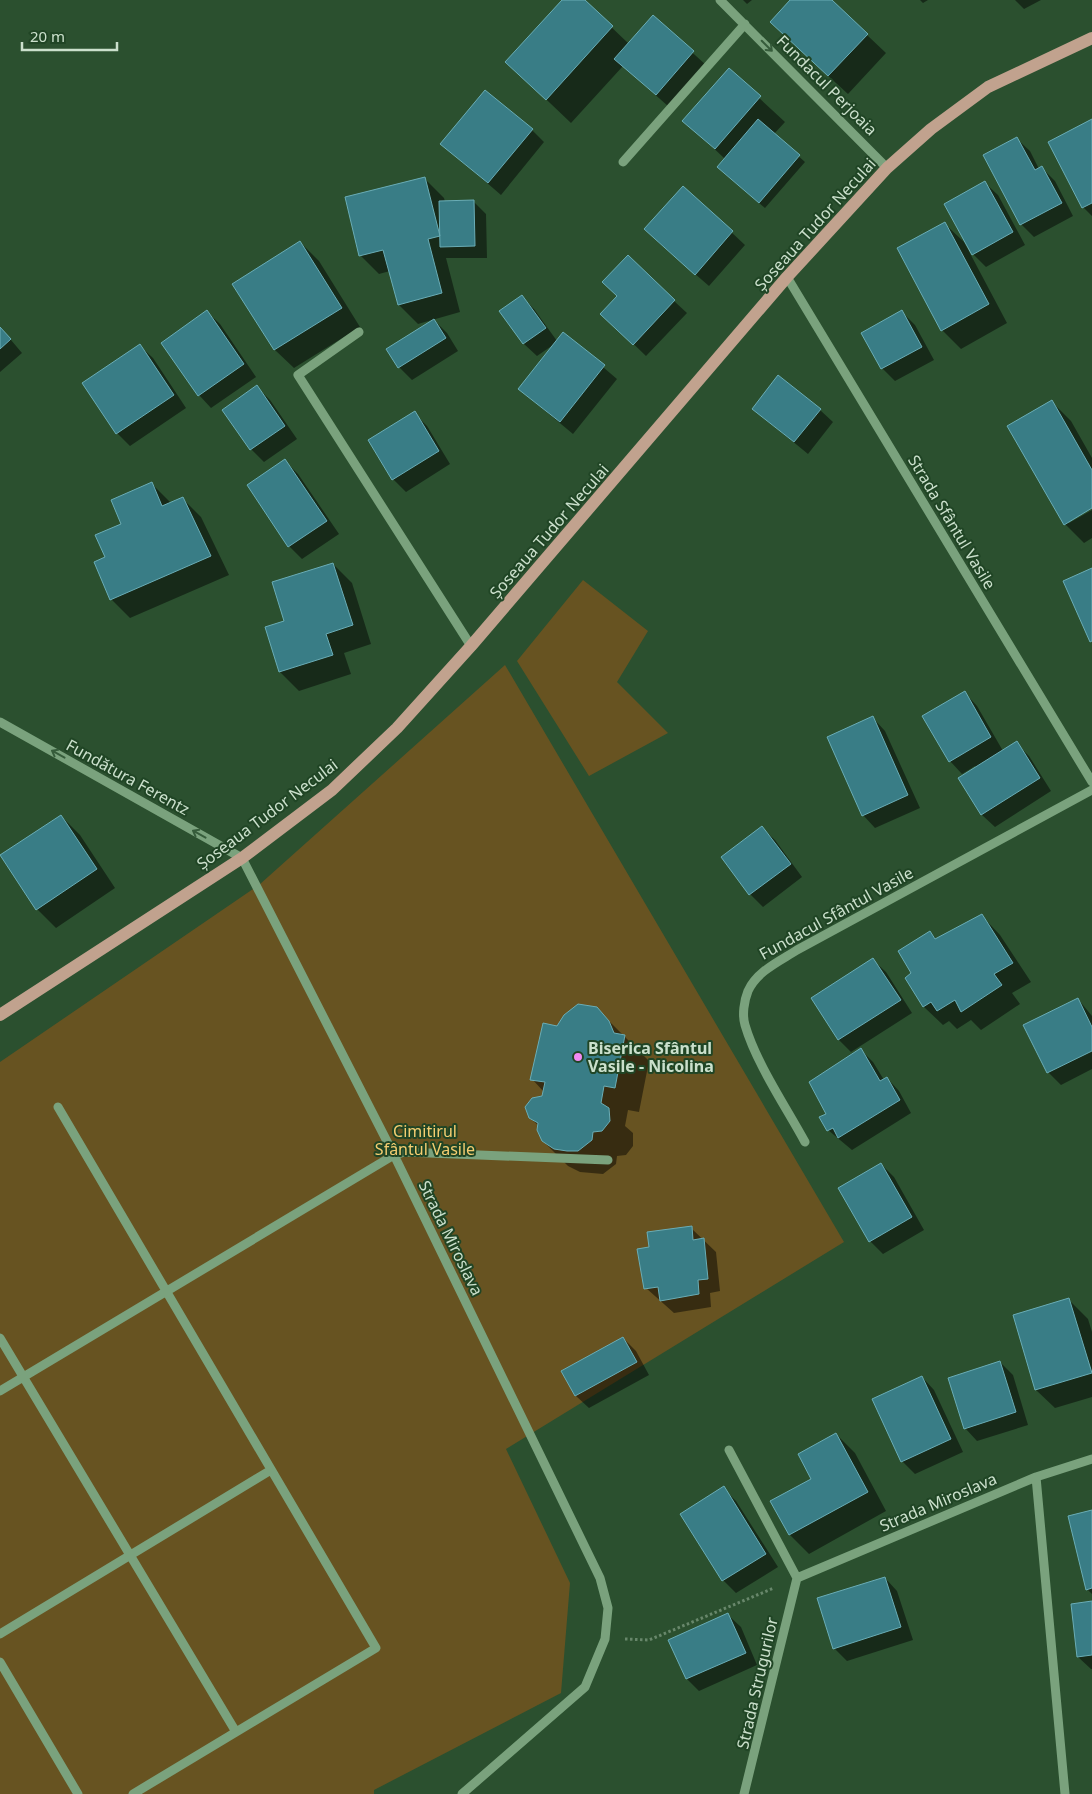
<svg xmlns="http://www.w3.org/2000/svg" width="1092" height="1794" viewBox="0 0 1092 1794" font-family="'Noto Sans',sans-serif">
	<style>
		.green { fill: #675321 }
		.shadow { fill: #0007 }
		.building { fill: #397d86; stroke: #6aadb6 }
		.lines { fill: none; stroke-linecap: round; stroke-linejoin: round }
		.path { stroke: #68876b; stroke-width: 3; stroke-dasharray: 2.5 2.5; stroke-linecap: butt }
		.minor { stroke: #7aa27d; stroke-width: 9 }
		.major { stroke: #c1a28e; stroke-width: 12 }
		.oneway { stroke: #365c3b }
		.poi-dot { fill: #f28af3; stroke: #204525; stroke-width: 2 }
		.labels { text-anchor: middle; stroke-width: 4; stroke-linejoin: round; paint-order: stroke }
		.street-label { font-size: 16px; fill: #cbe0cc; stroke: #204525 }
		.poi-label { font-size: 16px; font-weight: bold; fill: #cbe0cc; stroke: #204525; text-anchor: start }
		.park-label { font-size: 16px; fill: #f4cd71; stroke: #204525 }
	</style>
	<rect width="100%" height="100%" fill="#2b502f"/>
	<path class="green" d="M583 580 648 631 617 682 668 733 589 776 517 661Z
		M505 665 844 1242 506 1449 570 1583 561 1693 374 1790V1794H0V1062L259 885Z"/>
	<path class="shadow" d="M564 0H583L629 44 653 17 706 65 669 107 623 66 571 123 507 62Z
		M743 0H752L747 4Z
		M792 0H830L886 53 848 94 790 41Z
		M920 0H928L923 3Z
		M1015 0H1041L1024 9Z
		M729 70 785 122 774 134 805 162 765 208 724 173 725 159 684 120Z
		M1092 120V216L1083 207Z
		M532 130 544 142 501 195 442 144Z
		M1017 139 1030 151 1039 169 1042 168 1055 181 1073 216 1034 237 1021 224Z
		M425 179 444 198 445 202 473 201 486 214 487 258H446L460 312 418 324 399 305 390 271 379 274 360 255Z
		M985 183 998 195 1025 245 986 267 973 254Z
		M683 187 745 245 709 286 658 242Z
		M945 224 964 242 1007 323 961 349 942 330Z
		M300 242 319 261 360 327 294 368 275 350 234 284Z
		M521 296 534 309 557 341 563 333 617 379 573 434 519 389 553 345 537 356 524 344 501 311Z
		M674 301 687 313 646 356 615 326Z
		M207 312 220 324 256 377 211 408 199 395Z
		M902 312 915 325 934 360 895 381 882 368Z
		M434 320 447 333 458 351 412 380 399 367Z
		M0 327 22 353 0 372Z
		M140 346 153 358 186 408 130 446 117 433 84 384Z
		M257 387 270 400 297 439 264 462 251 449 224 410Z
		M1052 402 1071 421 1092 458V507L1069 520V523L1092 510V538L1084 543 1065 524Z
		M753 409 820 410 833 422 808 454Z
		M414 413 427 426 450 464 406 492 393 479Z
		M285 461 298 474 339 534 302 559 289 546 249 486Z
		M152 484 171 503 182 498 201 517 229 575 130 618 111 599 95 562 106 557Z
		M333 564 352 583 371 644 344 653 351 674 299 691 280 672 267 628 286 621Z
		M965 693 977 706 1003 751 1016 743 1029 756 1051 791 995 827 982 815 960 779 976 768 975 766 962 774 950 761Z
		M873 718 885 731 920 808 875 828 863 815Z
		M61 816 80 835 115 888 56 928 37 909Z
		M762 828 775 840 802 877 763 907 750 894 723 857Z
		M982 916 1000 935 1031 982 1012 993 1020 1004 981 1030 971 1020 957 1029 949 1021 943 1025 924 1007 906 978 913 973 930 932 937 940Z
		M873 960 886 972 912 1013 851 1052 839 1040Z
		M1078 999 1092 1016V1069L1061 1085 1048 1072Z
		M597 1009 649 1061 639 1112 628 1110 625 1126 633 1133V1146L626 1155 617 1156 616 1164 603 1174 580 1172 568 1166 543 1141 539 1126 530 1118 543 1097 544 1092 532 1079 557 1027Z
		M861 1050 873 1062 884 1080 887 1078 899 1091 911 1113 852 1150 828 1130 827 1114Z
		M881 1164 894 1177 924 1230 883 1254 870 1241Z
		M691 1228 716 1252 720 1291 710 1293 711 1307 674 1313 646 1288 650 1248Z
		M1069 1300 1088 1319 1092 1332V1397L1055 1408 1036 1390 1015 1316Z
		M623 1338 636 1351 649 1375 589 1408 576 1396 563 1371Z
		M1000 1362 1013 1375 1028 1425 977 1441 965 1428Z
		M922 1377 934 1390 963 1452 915 1474 902 1461 874 1399Z
		M836 1434 855 1453 886 1511 809 1554 790 1535 772 1501 812 1479Z
		M723 1488 736 1501 778 1567 736 1593 723 1580 682 1514Z
		M1092 1511V1594L1087 1589Z
		M885 1578 897 1591 913 1640 847 1661 834 1648Z
		M1092 1602V1669H1091L1078 1657Z
		M728 1615 741 1627 757 1665 699 1691 687 1679Z"/>
	<path class="building" d="M562 0H585L613 26 546 100 505 62Z
		M790 0H832L868 34 828 76 770 22Z
		M653 15 694 51 656 95 614 59Z
		M729 68 761 96 715 149 682 121Z
		M485 90 533 129 488 183 440 144Z
		M758 119 800 155 759 203 717 167Z
		M1092 119V203L1082 208 1048 142Z
		M1017 137 1035 170 1042 166 1062 203 1020 225 983 155Z
		M425 177 440 236 428 239 442 293 398 305 383 250 359 256 345 197Z
		M985 181 1013 232 972 255 944 204Z
		M683 186 733 231 695 275 644 229Z
		M474 200 475 246 440 247 439 201Z
		M945 222 989 304 941 331 897 248Z
		M300 241 342 308 274 350 232 284Z
		M628 255 675 300 633 345 600 314 617 296 602 282Z
		M522 295 546 328 523 344 499 311Z
		M207 310 244 364 198 396 161 343Z
		M902 310 922 347 881 369 861 333Z
		M434 319 446 338 398 368 386 349Z
		M0 327 11 339 0 349Z
		M563 332 605 365 560 422 518 389Z
		M140 344 174 395 116 434 82 383Z
		M778 375 821 409 794 442 752 409Z
		M257 385 285 426 250 450 222 410Z
		M1052 400 1092 470V508L1064 525 1007 426Z
		M415 411 439 451 392 480 368 440Z
		M285 459 327 521 288 547 247 485Z
		M152 482 162 506 183 497 211 556 110 600 94 562 105 557 95 535 121 524 111 500Z
		M333 563 353 625 326 634 333 655 279 672 265 627 284 621 272 582Z
		M1092 568V641L1090 642 1063 581Z
		M965 691 991 737 949 762 922 716Z
		M873 716 908 795 862 816 827 737Z
		M1017 741 1040 778 981 815 958 778Z
		M61 815 97 869 36 910 0 855Z
		M762 826 791 864 749 895 721 857Z
		M982 914 1013 963 994 974 1002 985 961 1012 955 1000 937 1011 931 1002 923 1007 905 978 911 973 898 951 930 931 935 939Z
		M873 958 901 1000 838 1040 811 998Z
		M1078 998 1092 1027V1051L1047 1073 1023 1025Z
		M578 1004 597 1007 609 1021 614 1033 625 1035 615 1088 604 1086 601 1103 609 1108 610 1121 602 1131 593 1132 592 1140 578 1151H567L554 1149 542 1141 537 1130 538 1123 529 1118 525 1107 532 1098 542 1096 545 1082 530 1080 543 1023 557 1026 564 1015Z
		M861 1048 880 1081 887 1077 900 1100 838 1138 833 1128 827 1131 819 1117 826 1114 809 1082Z
		M881 1163 912 1217 869 1242 838 1188Z
		M692 1226 693 1240 704 1238 708 1279 698 1280 699 1294 660 1301 658 1287 644 1289 637 1249 649 1247 647 1232Z
		M1069 1298 1092 1373 1035 1390 1013 1315Z
		M623 1337 637 1362 575 1396 561 1371Z
		M1000 1361 1016 1412 964 1429 948 1378Z
		M922 1376 951 1439 901 1462 872 1399Z
		M836 1433 868 1492 789 1535 770 1501 811 1479 798 1454Z
		M724 1486 766 1554 722 1581 680 1514Z
		M1092 1510V1588L1086 1590 1068 1516Z
		M885 1577 901 1627 833 1649 817 1598Z
		M1092 1601V1655L1077 1657 1071 1604Z
		M728 1613 746 1653 686 1679 668 1640Z"/>
	<g class="lines">
		<path class="path" d="M625 1639 649 1640 774 1588"/>
		<path class="minor" d="M720 0 887 168
			M623 162 745 24
			M787 277 1092 782
			M359 332 298 375 471 646
			M0 722 242 858 394 1155 600 1578 608 1608 605 1639 585 1687 462 1794
			M58 1107 376 1648 133 1794
			M805 1142C786 1107 756 1063 745 1025 742 1015 744 1001 748 991 757 971 780 961 797 950L1092 790
			M0 1338 236 1732
			M0 1391 394 1155 405 1152 608 1160
			M729 1450 797 1578
			M1036 1477 1065 1794
			M797 1578 1036 1477 1092 1459
			M0 1634 271 1470
			M0 1662 78 1794
			M744 1794 797 1578"/>
		<path class="major" d="M0 1015 242 858 332 790 397 728 471 646 787 277 887 168 931 129 988 87 1092 38"/>
	</g>
	<defs><path id="oneway-shaft" d="M-6 0H5M1.5-3L5.5 0L1.5 3" fill="none" stroke-width="1.6" stroke-linecap="round" stroke-linejoin="round" transform="scale(1.25)"/></defs>
	<g class="oneway">
		<use href="#oneway-shaft" transform="translate(767 46) rotate(45)"/>
		<use href="#oneway-shaft" transform="translate(58 754) rotate(-151)"/>
		<use href="#oneway-shaft" transform="translate(199 834) rotate(-151)"/>
	</g>
	<circle class="poi-dot" cx="578" cy="1057" r="5"/>
	<g class="labels">
		<g class="street-label">
			<text transform="translate(827 85) rotate(45)" y="6">Fundacul Perjoaia</text>
			<text transform="translate(815 224) rotate(-48)" y="6">Șoseaua Tudor Neculai</text>
			<text transform="translate(952 522) rotate(59)" y="6">Strada Sfântul Vasile</text>
			<text transform="translate(549 531) rotate(-49)" y="6">Șoseaua Tudor Neculai</text>
			<text transform="translate(128 777) rotate(29)" y="6">Fundătura Ferentz</text>
			<text transform="translate(267 814) rotate(-37)" y="6">Șoseaua Tudor Neculai</text>
			<text transform="translate(836 913) rotate(-29)" y="6">Fundacul Sfântul Vasile</text>
			<text transform="translate(451 1238) rotate(64)" y="6">Strada Miroslava</text>
			<text transform="translate(938 1502) rotate(-23)" y="6">Strada Miroslava</text>
			<text transform="translate(757 1683) rotate(-77)" y="6">Strada Strugurilor</text>
		</g>
		<g class="poi-label">
			<text x="588" y="1054">Biserica Sfântul<tspan x="588" dy="18">Vasile - Nicolina</tspan></text>
		</g>
		<g class="park-label">
			<text x="425" y="1137">Cimitirul<tspan x="425" dy="18">Sfântul Vasile</tspan></text>
		</g>
	</g>
	<path d="M22 42v8h95v-8" fill="none" stroke="#cbe0cc" stroke-width="2.5"/>
	<text x="30" y="42" font-size="15" fill="#cbe0cc" stroke="#204525" stroke-width="4" paint-order="stroke">20 m</text>
</svg>
